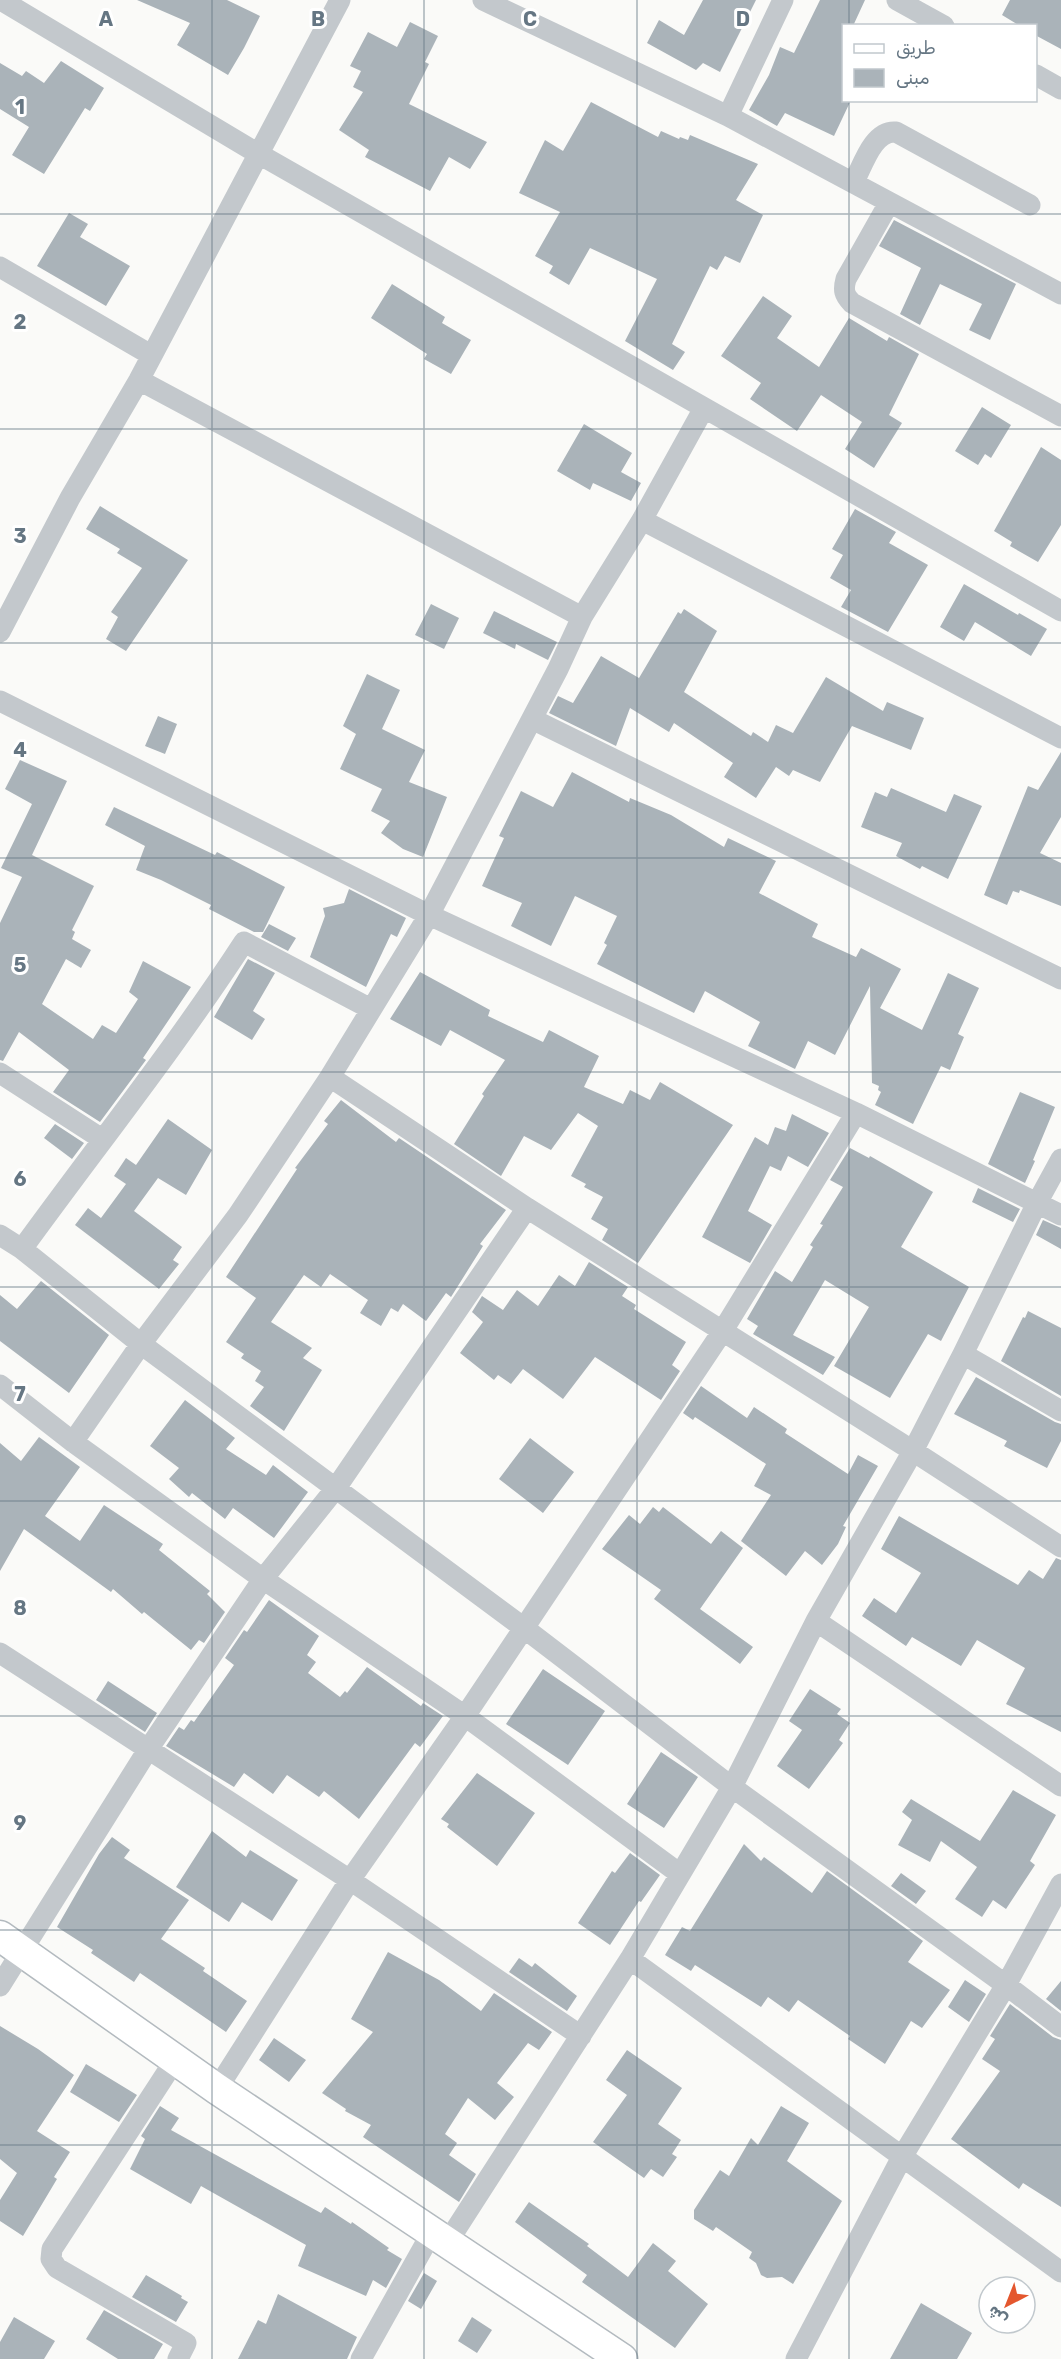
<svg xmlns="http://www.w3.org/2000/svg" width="1061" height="2359" viewBox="0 0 1061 2359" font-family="Rubik,'Noto Sans Arabic',sans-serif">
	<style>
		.building { fill: #aab3b9 }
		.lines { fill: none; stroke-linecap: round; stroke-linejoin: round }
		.secondary-casing { stroke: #b3babf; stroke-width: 33 }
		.street { stroke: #c3c8cc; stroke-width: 21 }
		.secondary { stroke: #fff; stroke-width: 30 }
		.grid { fill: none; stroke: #657683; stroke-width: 1.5; stroke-opacity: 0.55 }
		.grid-label { font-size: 20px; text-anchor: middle; font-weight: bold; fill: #657683; stroke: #fff; stroke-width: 6; stroke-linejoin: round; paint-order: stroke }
	</style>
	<rect width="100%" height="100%" fill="#fafaf8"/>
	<path class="building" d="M137 0H227L260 16 244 48 228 75 177 45 190 23Z
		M703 0H756L720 72 703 63 696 70 647 43 659 20 684 35Z
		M820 0H865L853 26H843V100H851L834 136 785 113 777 126 749 110 769 75 780 47 794 53Z
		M1010 0H1061V49L1035 35V26H1020L1002 15Z
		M410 22 438 36 425 62 429 64 409 104 487 142 470 169 449 157 430 191 365 157 369 150 339 130 363 92 353 87 361 71 350 66 368 32 397 47Z
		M61 61 104 88 90 111 85 108 44 174 12 155 29 127 0 109V63L22 76 26 71 44 83Z
		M591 102 658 137 661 131 679 139 680 137 688 140 690 135 758 164 736 200 763 215 740 263 725 256 717 270 710 266 672 344 685 352 673 370 625 341 657 279 590 248 569 285 549 273 553 266 535 256 560 212 519 193 545 140 563 151Z
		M69 213 88 224 80 237 130 266 106 306 37 266Z
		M894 220 1016 284 990 340 969 330 982 304 940 284 920 325 900 314 921 268 879 246Z
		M392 284 445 317 442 323 471 340 451 374 424 359 427 354 371 318Z
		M763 296 792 316 777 338 819 367 849 318 887 341 889 337 919 354 889 415 902 423 874 468 845 449 862 422 821 395 797 431 750 399 761 383 721 356Z
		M982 407 1011 425 991 458 985 454 978 465 955 451Z
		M584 424 632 453 621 472 641 483 631 501 593 483 590 490 557 471Z
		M1041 447 1061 460V525L1038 562 1010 546 1012 542 994 531Z
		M100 506 188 560 126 651 106 639 118 617 111 612 142 568 117 553 120 549 86 529Z
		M855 509 896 532 889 543 928 565 888 632 841 607 851 590 830 578 843 555 832 549Z
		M964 584 1018 615 1019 613 1047 629 1031 656 975 622 964 641 940 627Z
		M431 604 459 618 444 649 415 635Z
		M684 609 717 631 684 692 751 736 753 732 768 742 776 725 793 733 826 677 883 711 887 702 924 718 911 750 852 726 820 782 793 770 789 776 776 767 756 798 724 777 733 763 674 723 669 732 630 708 616 746 549 713 558 696 573 703 601 656 639 678 678 612 681 614Z
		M494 611 557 642 548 660 516 644 515 649 483 633Z
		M367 674 400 690 382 729 425 750 409 782 447 797 423 857 403 849 381 833 390 821 371 811 382 789 340 769 356 734 343 726Z
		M158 716 177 724 165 754 145 746Z
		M1061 752V817L1040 853 1061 863V906L1020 890 1019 893 1013 891 1007 905 984 895 1028 786 1038 790Z
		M20 760 67 781 32 855 94 886 72 930 75 932 72 939 91 950 81 968 66 959 42 1004 93 1039 102 1025 116 1033 138 999 129 992 143 961 191 987 143 1058 146 1060 100 1122 53 1092 69 1070 19 1032 3 1061 0 1060V923L22 877 1 868 32 804 5 789Z
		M572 772 629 802 630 798 671 815 724 847 728 838 776 861 759 893 818 924 812 937 856 957 861 948 901 969 880 1008 922 1030 948 973 979 988 958 1034 964 1037 950 1070 941 1066 913 1124 875 1105 881 1092 878 1090 879 1086 872 1083 870 986 835 1055 808 1041 795 1069 748 1046 760 1022 705 991 694 1013 597 964 607 945 604 943 617 916 575 896 551 946 511 926 522 903 482 886 504 838 499 836 521 791 553 807Z
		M891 788 946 812 954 794 982 806 948 879 922 866 920 869 896 856 902 843 861 827 875 792 887 797Z
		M114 807 215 855 217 852 285 887 263 932H254L209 909 211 905 161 880 136 870 145 846 105 825Z
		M349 889 406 918 397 937 391 934 366 987 310 957 325 916 323 908 344 903Z
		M269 924 296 938 288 951 261 937Z
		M248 959 275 973 253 1011 265 1019 252 1040 214 1017Z
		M420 972 490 1010 488 1016 543 1042 549 1030 599 1056 584 1087 623 1104 630 1090 650 1100 660 1082 733 1125 638 1263 602 1240 608 1229 591 1219 603 1197 584 1187 586 1184 571 1176 598 1126 578 1113 551 1150 524 1136 501 1176 454 1144 484 1096 482 1094 505 1060 450 1030 441 1046 390 1019Z
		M1020 1092 1055 1107 1033 1160 1035 1161 1025 1183 988 1164Z
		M341 1100 396 1142 399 1138 506 1210 480 1244 483 1246 451 1297 446 1293 426 1321 403 1304 398 1312 391 1308 381 1326 360 1313 368 1300 330 1274 321 1287 304 1275 271 1322 312 1348 303 1358 322 1370 284 1431 250 1406 264 1387 255 1381 261 1371 241 1358 244 1354 226 1342 256 1298 226 1277 297 1169 295 1168 328 1124 324 1121Z
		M792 1114 829 1133 808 1167 788 1156 781 1171 770 1166 748 1211 772 1225 750 1263 702 1237 755 1137 768 1145 775 1127 786 1131Z
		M168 1119 212 1150 186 1195 158 1178 134 1211 182 1247 173 1260 179 1264 159 1289 75 1225 88 1208 101 1218 126 1184 114 1176 126 1158 136 1165Z
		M55 1124 84 1143 72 1159 44 1138Z
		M850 1148 869 1158 870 1156 933 1192 901 1247 969 1287 941 1341 928 1334 890 1398 834 1366 869 1307 825 1280 793 1335 835 1357 823 1375 753 1334 758 1326 747 1319 775 1271 792 1282 813 1247 810 1245 823 1225 820 1224 843 1187 830 1180Z
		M978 1188 1020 1209 1013 1222 972 1202Z
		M1043 1220 1061 1228V1249L1036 1235Z
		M589 1262 628 1287 622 1296 636 1305 634 1309 686 1342 672 1365 680 1371 661 1400 595 1357 563 1399 523 1369 511 1384 498 1375 494 1380 460 1353 483 1322 472 1312 482 1296 503 1310 517 1290 538 1306 559 1275 575 1286Z
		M41 1281 109 1335 69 1393 0 1341V1295L17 1309Z
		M1028 1311 1061 1328V1396L1001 1361 1023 1317 1025 1318Z
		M976 1377 1055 1422 1061 1424V1441L1047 1468 1004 1446 1007 1441 954 1414Z
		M701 1386 747 1418 754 1407 787 1429 785 1433 848 1474 858 1455 878 1466 843 1526 846 1527 838 1544 822 1565 805 1551 786 1576 741 1541 771 1495 754 1486 766 1464 695 1417 693 1420 683 1413Z
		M185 1400 235 1438 226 1449 266 1475 273 1465 308 1492 274 1538 233 1508 225 1519 192 1493 189 1497 169 1479 179 1468 150 1446Z
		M39 1437 80 1467 45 1516 80 1541 104 1505 163 1544 159 1550 210 1591 207 1594 225 1612 204 1643 199 1640 191 1650 144 1612 142 1614 113 1589 111 1592 24 1529 0 1571V1443L21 1461Z
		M530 1438 574 1472 543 1513 499 1479Z
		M653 1507 659 1512 663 1507 711 1544 721 1531 743 1548 700 1609 753 1647 740 1664 654 1599 661 1590 602 1549 629 1515 640 1524Z
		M899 1516 1018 1585 1029 1570 1043 1579 1056 1558 1061 1560V1732L1006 1704 1025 1668 977 1640 961 1666 912 1637 906 1646 862 1616 874 1598 896 1613 921 1573 881 1549Z
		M269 1600 319 1636 307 1655 316 1662 308 1673 340 1697 345 1691 347 1693 367 1667 421 1706 423 1703 443 1716 420 1747 415 1743 359 1819 324 1791 319 1797 287 1775 273 1794 244 1773 234 1787 166 1746 179 1727 184 1730 191 1720 194 1722 234 1665 225 1658 244 1630 247 1632Z
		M543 1669 605 1711 568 1765 506 1724Z
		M108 1681 157 1713 145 1732 96 1700Z
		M810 1689 841 1709 837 1714 850 1723 839 1740 843 1743 809 1789 777 1766 802 1730 789 1721Z
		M661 1752 698 1777 664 1828 627 1804Z
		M477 1773 535 1813 497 1866 447 1827 449 1824 441 1819Z
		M1013 1790 1056 1815 1030 1861 1035 1865 1006 1909 993 1900 982 1917 955 1899 977 1867 941 1841 930 1862 898 1845 912 1820 902 1812 911 1799 980 1841Z
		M212 1831 246 1857 250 1850 298 1880 272 1921 242 1902 229 1922 176 1887Z
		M112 1837 130 1850 124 1858 189 1900 161 1939 205 1968 203 1971 247 2001 226 2032 140 1973 134 1982 91 1953 93 1950 57 1927 99 1854Z
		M744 1844 761 1861 764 1857 812 1893 827 1871 923 1941 908 1962 950 1990 922 2028 911 2021 885 2064 848 2039 850 2036 798 2000 789 2012 768 1997 761 2007 695 1965 691 1971 665 1955 682 1927 690 1931Z
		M630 1853 660 1875 641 1902 639 1901 610 1945 578 1923 612 1871 615 1873Z
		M901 1873 926 1891 916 1904 891 1886Z
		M388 1952 439 1980 481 2011 494 1993 552 2032 539 2050 528 2043 497 2083 514 2097 495 2120 468 2098 445 2134 457 2143 449 2155 476 2174 459 2202 363 2137 371 2125 345 2111 346 2109 322 2093 373 2032 351 2019Z
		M519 1958 532 1967 535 1963 577 1996 567 2011 509 1972Z
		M965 1980 986 1994 969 2022 948 2007Z
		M1061 1981V2011L1046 1999Z
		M1010 2004 1053 2037 1061 2040V2207L1023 2183 1019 2189 951 2139 1000 2071 982 2059 995 2039 990 2036Z
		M0 2026 38 2049 74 2075 37 2131 70 2152 54 2177 57 2179 23 2236 0 2221V2200L17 2173 0 2159Z
		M274 2038 306 2060 289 2082 259 2060Z
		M627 2050 682 2088 658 2124 681 2140 672 2154 677 2157 663 2177 651 2169 644 2178 593 2142 627 2095 606 2080Z
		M86 2064 137 2095 119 2122 70 2092Z
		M160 2106 179 2118 171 2130 321 2213 325 2207 351 2224 352 2222 389 2248 387 2250 402 2259 386 2288 373 2280 366 2296 298 2266 306 2245 201 2186 191 2204 130 2169 145 2139 141 2136Z
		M781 2106 809 2123 787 2161 842 2201 793 2284 782 2277 767 2278 761 2275 756 2263 749 2258 752 2252 716 2227 713 2231 694 2219V2210L720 2170 729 2176 751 2138 758 2145Z
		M529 2202 589 2244 587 2246 628 2277 653 2243 676 2261 668 2271 708 2304 675 2348 582 2282 587 2275 515 2222Z
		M424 2273 437 2281 421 2309 408 2301Z
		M146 2275 182 2296 181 2298 188 2302 176 2322 132 2297Z
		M278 2294 357 2337 347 2359H238L258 2320 266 2324Z
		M921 2303 972 2333 957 2359H890Z
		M104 2310 163 2344 154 2359H118L86 2339Z
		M14 2317 55 2341 44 2359H0V2342Z
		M472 2317 492 2330 477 2353 458 2341Z"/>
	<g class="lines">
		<defs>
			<path id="secondary" d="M0 1936 217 2089 622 2359"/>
		</defs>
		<use href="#secondary" class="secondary-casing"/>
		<path class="street" d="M1 0 257 153 1061 611
			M483 0 728 116 1061 294
			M897 0 944 26
			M1036 75 1061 89
			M728 116 783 0
			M854 182C863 165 873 130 896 132L1030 205
			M889 203 846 279C843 290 844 295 852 303L1061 416
			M0 267 151 355
			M139 380 582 617
			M642 520 1061 738
			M0 632 70 498 139 380 340 0
			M0 701 429 915 856 1113 1061 1215
			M532 719 1061 979
			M0 1073 102 1139
			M330 1077 527 1208 913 1451 1061 1547
			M0 1235 22 1249 141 1344 524 1628 732 1787 1006 1985 1061 2027
			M22 1249C96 1147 175 1048 244 942L371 1009
			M963 1354 1061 1411
			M0 1385 73 1442 263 1579 465 1716 680 1874
			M73 1442 141 1344 238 1215 330 1077 429 915 558 669 582 617 642 520 704 408
			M816 1621 1061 1786
			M0 1653 350 1880 581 2036
			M630 1959 1061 2272
			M0 1986 149 1748 263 1579 336 1488 527 1208
			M175 2060 52 2249 51 2259 57 2268 186 2343 178 2359
			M217 2089 350 1880 465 1716 722 1332 856 1113
			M447 2243 630 1959 732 1787 816 1621 913 1451 963 1354 1037 1203 1061 1159
			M361 2359 432 2232
			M796 2359 902 2157 1006 1985 1061 1884"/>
		<use href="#secondary" class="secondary"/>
	</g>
	<path class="grid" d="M212 0V2359M424 0V2359M637 0V2359M849 0V26M849 100V2359M0 214H1061M0 429H1061M0 643H1061M0 858H1061M0 1072H1061M0 1287H1061M0 1501H1061M0 1716H1061M0 1930H1061M0 2145H1061"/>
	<g class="grid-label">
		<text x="106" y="26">A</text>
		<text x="318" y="26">B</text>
		<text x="530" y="26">C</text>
		<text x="743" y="26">D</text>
		<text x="20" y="114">1</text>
		<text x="20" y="329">2</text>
		<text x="20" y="543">3</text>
		<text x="20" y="757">4</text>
		<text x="20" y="972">5</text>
		<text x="20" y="1186">6</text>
		<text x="20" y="1401">7</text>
		<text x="20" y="1615">8</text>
		<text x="20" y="1830">9</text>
	</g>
	<rect x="842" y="24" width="195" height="78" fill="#ffffff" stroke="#c1c8cd" stroke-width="1.5"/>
	<rect x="854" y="44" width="30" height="9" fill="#ffffff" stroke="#c1c8cd" stroke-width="1.5"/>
	<text x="896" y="54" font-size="18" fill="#657683">طريق</text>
	<rect x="854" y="69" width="30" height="18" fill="#aab3b9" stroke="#c1c8cd" stroke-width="1.5"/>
	<text x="896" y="84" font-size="18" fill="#657683">مبنى</text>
	<g transform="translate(1007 2305) rotate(222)"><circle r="28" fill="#ffffff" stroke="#c1c8cd" stroke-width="1.5"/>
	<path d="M0-4.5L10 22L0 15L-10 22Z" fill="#e4572e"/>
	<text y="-9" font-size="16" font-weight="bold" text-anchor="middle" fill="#657683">ش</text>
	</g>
</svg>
